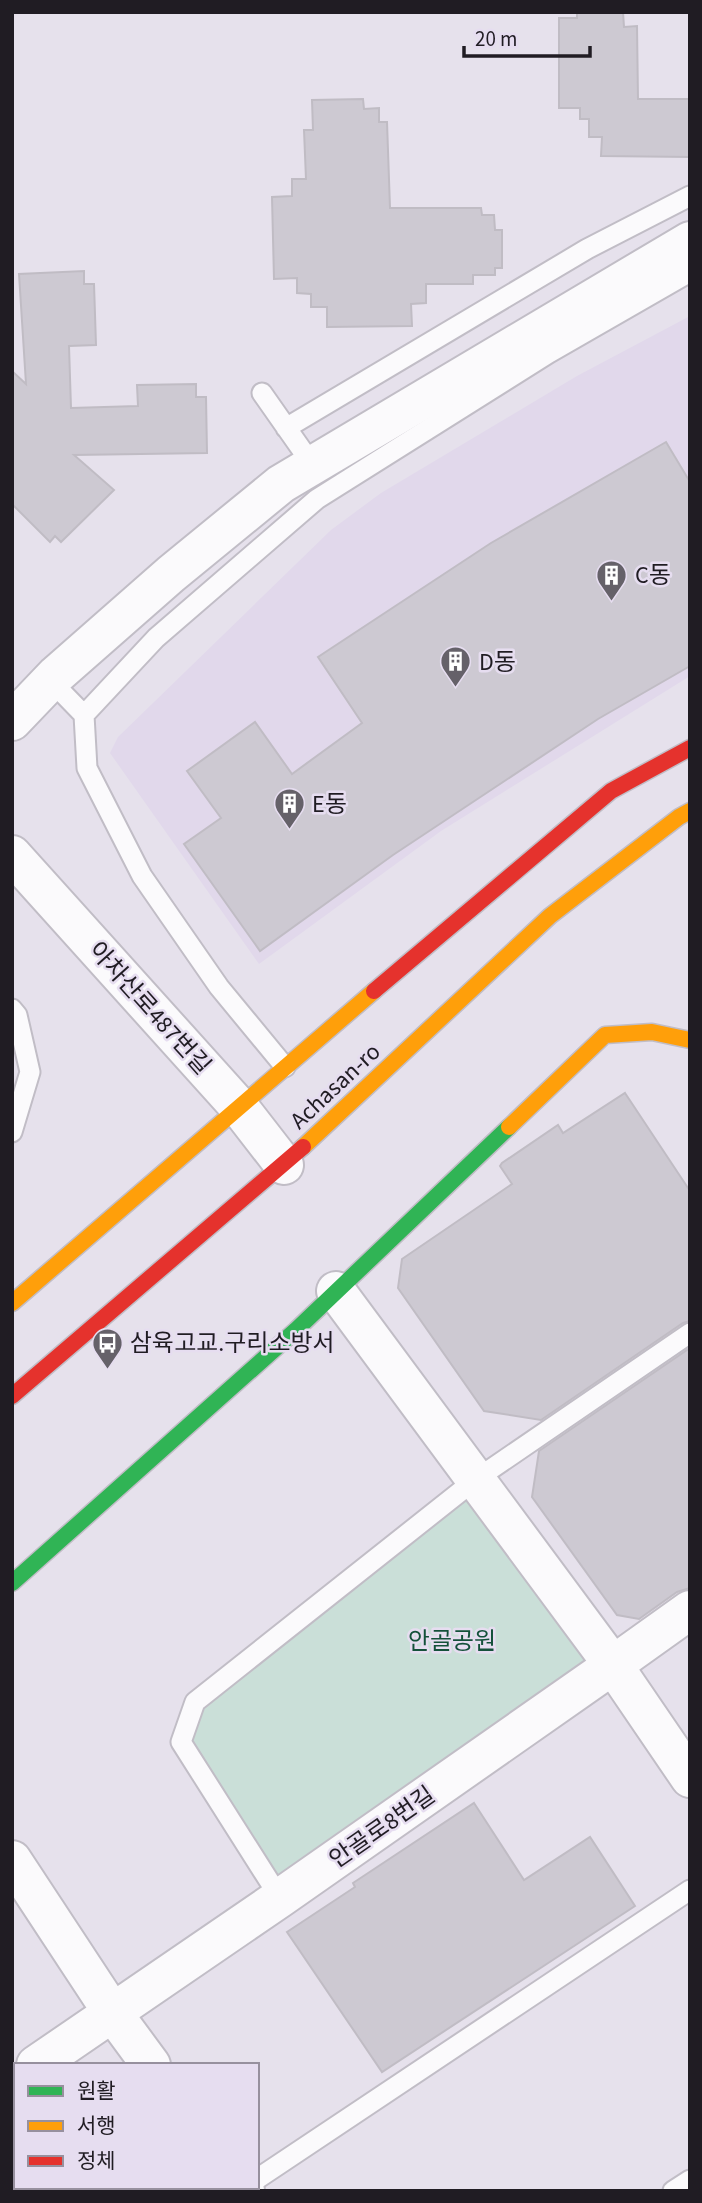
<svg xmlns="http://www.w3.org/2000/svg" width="702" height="2203" viewBox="0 0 702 2203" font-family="'Source Sans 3','Noto Sans KR',sans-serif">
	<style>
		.built { fill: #e1d8eb }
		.green { fill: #cadfd8 }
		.building { fill: #cdc9d2; stroke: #c0bcc4; stroke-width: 2 }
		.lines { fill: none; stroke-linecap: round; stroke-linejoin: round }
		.lane-casing { stroke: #c1bdc6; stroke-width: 23 }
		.street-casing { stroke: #c1bdc6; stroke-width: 42 }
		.fast-casing { stroke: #c1bdc6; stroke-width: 19 }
		.slow-casing { stroke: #c1bdc6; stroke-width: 19 }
		.jam-casing { stroke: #c1bdc6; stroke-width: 19 }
		.lane { stroke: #fbfafc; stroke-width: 19 }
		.street { stroke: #fbfafc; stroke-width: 38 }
		.fast { stroke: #30b455; stroke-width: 16 }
		.slow { stroke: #ff9f0a; stroke-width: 16 }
		.jam { stroke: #e5322d; stroke-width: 16 }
		.labels { text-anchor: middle; stroke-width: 5; stroke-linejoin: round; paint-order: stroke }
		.poi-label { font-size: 24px; fill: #201c23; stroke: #e6ddf0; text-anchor: start }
		.street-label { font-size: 24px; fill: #201c23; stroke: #e6ddf0 }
		.park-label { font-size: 24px; fill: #14513a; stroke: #e6ddf0 }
	</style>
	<rect width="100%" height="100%" fill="#e6e1ec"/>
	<path class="built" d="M690 316V676L441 831 259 964 110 753 118 737 331 530 381 493 577 376Z"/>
	<path class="green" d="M475 1480 613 1665 280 1898 181 1742 195 1702Z"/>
	<path class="building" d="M577 12H623L624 27 637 26 638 99H690V157L601 156 602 137H589V119H580V108H559V18H577Z
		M363 99 364 109 379 108V122H387L390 208H481L482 215H494L495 230H502V268H495V275H473V284H426V303L411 304 412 326 327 327V307H311V294L297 293V278L274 279 272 197 292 196V179H306L304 130H313L312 100Z
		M84 271V284H94L96 345 69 346 71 408 138 406 137 385 196 384V397H206L207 453 74 455 114 490 61 542 55 536 50 542 12 504V371L26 384 19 274Z
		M666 442 690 482V666L598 719 393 855 260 951 184 844 221 818 187 771 255 722 292 774 362 723 318 657 491 543Z
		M625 1093 690 1191V1321L683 1323 541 1420 484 1411 398 1288 402 1259 512 1184 500 1166 502 1163 558 1125 563 1133Z
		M690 1348V1588L677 1592 639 1619 617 1615 532 1497 539 1451Z
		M474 1803 524 1880 590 1837 635 1906 382 2072 287 1932 355 1887 353 1883Z"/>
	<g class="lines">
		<defs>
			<path id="lane" d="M262 393 316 470
				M286 428 587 249 690 196
				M51 681 84 715
				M12 1009 17 1015 30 1072 12 1132
				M285 1067 219 987 142 876 87 768 84 715 156 638 317 499 549 353 690 272
				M280 1898 181 1742 195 1702 475 1480 690 1333
				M257 2179 690 1890
				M673 2191 690 2180"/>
			<path id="street" d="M12 721 56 675 171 574 281 484 690 241
				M12 855 239 1107 284 1165
				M336 1291 613 1665 690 1610
				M12 1860 112 2012 151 2065
				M36 2065 280 1898 613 1665 690 1778
				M242 2187 245 2191"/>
			<path id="fast" d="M12 1583 296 1330 509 1127"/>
			<path id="slow" d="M509 1127 605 1035 652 1032 690 1040
				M303 1147 550 916 679 817 690 811
				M12 1303 374 991"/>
			<path id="jam" d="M374 991 611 791 690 748
				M12 1396 303 1147"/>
		</defs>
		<use href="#lane" class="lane-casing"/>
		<use href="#street" class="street-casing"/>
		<use href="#fast" class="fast-casing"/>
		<use href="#slow" class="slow-casing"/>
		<use href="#jam" class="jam-casing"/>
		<use href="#lane" class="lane"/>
		<use href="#street" class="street"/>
		<use href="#fast" class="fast"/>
		<use href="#slow" class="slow"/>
		<use href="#jam" class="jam"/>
	</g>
	<defs>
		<symbol id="building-pin" viewBox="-11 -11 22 30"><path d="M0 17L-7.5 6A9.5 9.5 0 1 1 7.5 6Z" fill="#656169" stroke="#e6ddf0"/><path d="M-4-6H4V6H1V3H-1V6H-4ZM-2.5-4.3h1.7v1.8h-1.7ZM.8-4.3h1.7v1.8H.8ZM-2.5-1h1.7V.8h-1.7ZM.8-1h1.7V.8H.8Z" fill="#fff"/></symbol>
		<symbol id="bus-pin" viewBox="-11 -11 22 30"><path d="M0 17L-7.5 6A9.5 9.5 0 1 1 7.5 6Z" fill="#656169" stroke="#e6ddf0"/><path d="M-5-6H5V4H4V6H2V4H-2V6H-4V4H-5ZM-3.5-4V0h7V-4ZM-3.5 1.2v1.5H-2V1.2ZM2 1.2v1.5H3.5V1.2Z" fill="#fff"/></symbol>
	</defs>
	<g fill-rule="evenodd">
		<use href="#building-pin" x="594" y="558" width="35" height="47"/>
		<use href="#building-pin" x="438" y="644" width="35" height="47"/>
		<use href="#building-pin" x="272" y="786" width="35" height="47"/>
		<use href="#bus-pin" x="90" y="1326" width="35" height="47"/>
	</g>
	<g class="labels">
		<g class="poi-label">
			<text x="635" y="583">C동</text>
			<text x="479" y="670">D동</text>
			<text x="312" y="812">E동</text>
			<text x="130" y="1351">삼육고교.구리소방서</text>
		</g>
		<g class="street-label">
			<text transform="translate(150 1008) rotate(48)" y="8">아차산로487번길</text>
			<text transform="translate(335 1086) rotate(-43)" y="8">Achasan-ro</text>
			<text transform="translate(382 1827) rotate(-35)" y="8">안골로8번길</text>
		</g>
		<g class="park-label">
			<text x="452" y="1649">안골공원</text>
		</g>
	</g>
	<rect width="702" height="2203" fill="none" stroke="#201c23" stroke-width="28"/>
	<rect x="14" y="2063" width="245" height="126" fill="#e6ddf0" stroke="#97909e" stroke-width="2"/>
	<rect x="28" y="2086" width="35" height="10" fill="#30b455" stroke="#97909e" stroke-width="2"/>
	<text x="77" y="2098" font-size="21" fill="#201c23">원활</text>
	<rect x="28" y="2121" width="35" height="10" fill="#ff9f0a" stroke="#97909e" stroke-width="2"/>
	<text x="77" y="2133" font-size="21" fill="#201c23">서행</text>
	<rect x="28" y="2156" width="35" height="10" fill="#e5322d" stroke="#97909e" stroke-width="2"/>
	<text x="77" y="2168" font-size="21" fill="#201c23">정체</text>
	<path d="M464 46v10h126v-10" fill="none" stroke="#201c23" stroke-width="3.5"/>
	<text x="475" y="46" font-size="21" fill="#201c23" stroke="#e6ddf0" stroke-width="5" paint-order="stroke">20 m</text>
</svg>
